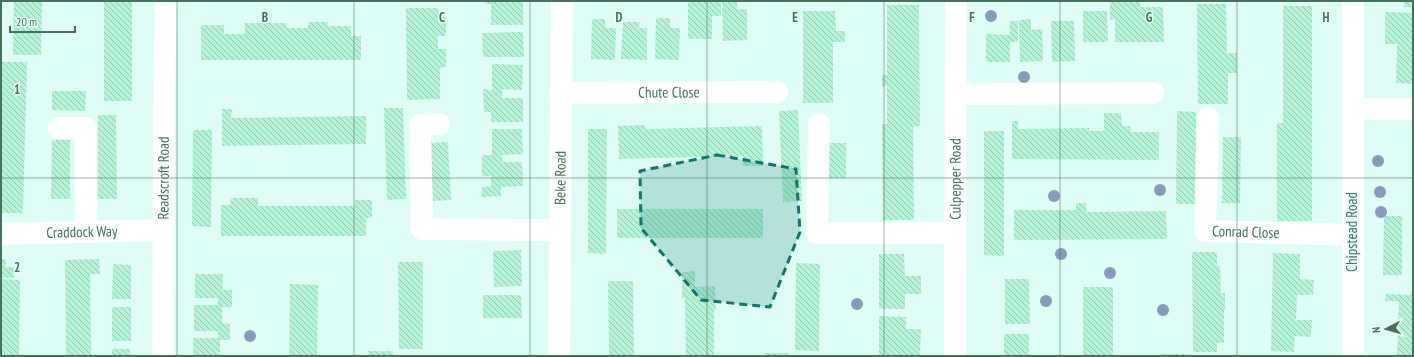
<svg xmlns="http://www.w3.org/2000/svg" width="1414" height="357" viewBox="0 0 1414 357" font-family="'PT Sans Narrow',sans-serif">
	<style>
		.building { fill: url(#building-back-hatch) }
		.lines { fill: none; stroke-linecap: round; stroke-linejoin: round }
		.minor { stroke: #fff; stroke-width: 22 }
		.tree { fill: #889bb8 }
		.marked { fill: #0f766e; fill-opacity: 0.2; stroke: #0f766e; stroke-width: 3; stroke-dasharray: 8 5; stroke-linejoin: round }
		.grid { fill: none; stroke: #46735d; stroke-width: 1; stroke-opacity: 0.55 }
		.labels { text-anchor: middle; stroke-width: 3; stroke-linejoin: round; paint-order: stroke }
		.street-label { font-size: 15px; fill: #46735d; stroke: #e5fff9 }
		.grid-label { font-size: 13px; text-anchor: middle; font-weight: bold; fill: #46735d; stroke: #e5fff9; stroke-width: 3; stroke-linejoin: round; paint-order: stroke }
	</style>
	<defs>
		<pattern id="building-back-hatch" width="6" height="6" patternUnits="userSpaceOnUse"><rect width="6" height="6" fill="#b5f3d8"/><path d="M-1 5l2 2M0 0l6 6M5-1l2 2" fill="none" stroke="#95c9b2"/></pattern>
	</defs>
	<rect width="100%" height="100%" fill="#defdf6"/>
	<path class="building" d="M14 1H42L41 55H13Z
		M104 1H132V101H104Z
		M485 1H523V25H491V4H485Z
		M688 1H721V16H712V39H688Z
		M722 1H737V9H747V40L723 41Z
		M1110 1H1140V7H1163L1164 42H1115V19L1110 20Z
		M1404 1H1413V7H1404Z
		M1197 4H1226L1227 53H1237V73H1228V104H1198Z
		M887 5H919L920 126H913L914 220H883L882 124H887V86H882V75H887Z
		M1283 6H1312V221H1277V123H1283Z
		M406 8H438L439 17H446V36H438V49H446V67L440 68V99L407 100Z
		M803 11H835L836 31H845V42H833V103H803Z
		M1083 11H1107L1108 42H1083Z
		M1385 12 1413 13V84L1396 83 1397 44H1385Z
		M656 18H670V28H680L679 60 655 59Z
		M592 19H605V28H616L615 60 591 59Z
		M1031 19V30L1042 29 1043 61 1020 62 1019 20Z
		M1010 21H1018V42H1010V62H986V34L1010 35Z
		M1051 21H1074L1075 61 1052 62Z
		M308 22H328V26H351V36H361V60H201V25H224V34H245V23H287V28H308Z
		M623 22H640L639 28H647V60L621 59Z
		M523 32 524 57H483L482 33Z
		M1 62H27L23 213H1Z
		M492 64 523 65 522 90 502 89V98H523V122H491V112H484L483 89 492 90Z
		M52 91H86L85 111 52 110Z
		M384 108H403L406 199 387 200Z
		M222 109H232L231 118 366 116V144L222 146Z
		M798 110 802 201 783 202 779 111Z
		M1177 111 1196 112 1195 204H1176Z
		M1104 113H1121L1122 126H1130L1131 132H1159V160L1012 159V121H1018V129L1089 128V131H1104Z
		M98 115H116L117 199H98Z
		M645 125V129L762 126 763 166H743V156L619 159 618 126Z
		M492 129H522L523 154 502 155 503 162H522L523 186 501 187V196L482 197V187L491 186V176H482V155H492Z
		M588 129H607L606 254 588 253Z
		M193 130H212L211 227 192 226Z
		M984 131H1004V256L984 255Z
		M1223 137H1241L1240 203H1222Z
		M52 140H70V199H51Z
		M448 142 451 200 433 201 430 143Z
		M828 143H846V178H828Z
		M231 198H258V206H355V200H372V218H366V236H221V205H230Z
		M1076 203H1086L1087 212 1166 211 1167 239 1014 240V210H1076Z
		M617 209H763V238H617Z
		M1384 216H1402V275H1383Z
		M521 250 522 286 494 287 493 251Z
		M1192 252H1217V266H1220L1221 293H1225V310H1224V343H1217V352H1193Z
		M1273 253 1300 254V279L1314 280 1313 295H1297L1296 320H1312L1311 337 1295 336 1294 352 1271 351Z
		M879 254H904L905 276H921V294H905V309H879Z
		M1 259H6V267H14V278H1Z
		M99 259 100 274H90L91 356H66L65 260Z
		M398 262H423V349H399Z
		M796 263 820 264 819 351 795 350Z
		M113 264 131 265V299H112Z
		M695 271V287L715 286 716 310H714V356H686L685 298H682V272Z
		M195 274H223V290H232V307H222V323L230 324V340H220V356H193V338H218V331H194V305H218V298H195Z
		M1 279 20 280 19 356H1Z
		M1005 279H1029L1030 324H1005Z
		M608 281H633L634 356H609Z
		M290 284 318 285 317 356H289Z
		M1083 287H1113V356H1083Z
		M1386 294 1413 295V356H1397L1399 301H1385Z
		M483 295H521L522 318H483Z
		M112 307H131V341H112Z
		M879 316 906 317V329H921L920 356H879Z
		M1004 334H1029V356H1004Z
		M112 349H130V356H112Z
		M368 351H393V356H368Z
		M765 353H789V356H765Z
		M1160 354H1185V356H1161Z"/>
	<g class="lines">
		<g class="minor">
			<path id="s1" d="M560 93 777 92"/>
			<path d="M956 94 1153 93"/>
			<path d="M1353 109H1413"/>
			<path id="s2" d="M1208 118 1205 231 1352 235"/>
			<path d="M439 124 420 125 422 229 559 230"/>
			<path d="M819 124 817 233H955"/>
			<path d="M59 128H86V232"/>
			<path id="s3" d="M1 234 163 230"/>
			<path id="s4" d="M163 356 164 87 166 1"/>
			<path id="s5" d="M559 356 562 1"/>
			<path id="s6" d="M955 356 956 1"/>
			<path d="M1353 356V1"/>
		</g>
	</g>
	<g class="tree">
		<circle cx="991" cy="16" r="6"/>
		<circle cx="1024" cy="77" r="6"/>
		<circle cx="1378" cy="161" r="6"/>
		<circle cx="1160" cy="190" r="6"/>
		<circle cx="1380" cy="192" r="6"/>
		<circle cx="1054" cy="196" r="6"/>
		<circle cx="1381" cy="212" r="6"/>
		<circle cx="1061" cy="254" r="6"/>
		<circle cx="1110" cy="273" r="6"/>
		<circle cx="1046" cy="301" r="6"/>
		<circle cx="857" cy="304" r="6"/>
		<circle cx="1163" cy="310" r="6"/>
		<circle cx="250" cy="336" r="6"/>
	</g>
	<path class="marked" d="M717 155 796 169 800 232 770 307 701 300 641 228 640 171Z"/>
	<path class="grid" d="M177 1V356M354 1V356M530 1V356M707 1V356M884 1V356M1060 1V356M1237 1V356M1 178H1413"/>
	<g class="labels">
		<g class="street-label">
			<text dy="5" stroke="none"><textPath href="#s1" startOffset="109">Chute Close</textPath></text>
			<text dy="5" stroke="none"><textPath href="#s4" startOffset="178">Readscroft Road</textPath></text>
			<text dy="5" stroke="none"><textPath href="#s5" startOffset="178">Beke Road</textPath></text>
			<text dy="5" stroke="none"><textPath href="#s6" startOffset="177">Culpepper Road</textPath></text>
			<text dy="5" stroke="none"><textPath href="#s3" startOffset="81">Craddock Way</textPath></text>
			<text dy="5" stroke="none"><textPath href="#s2" startOffset="154">Conrad Close</textPath></text>
			<text transform="translate(1352 232) rotate(-90)" y="5">Chipstead Road</text>
		</g>
	</g>
	<g class="grid-label">
		<text x="265" y="22">B</text>
		<text x="442" y="22">C</text>
		<text x="619" y="22">D</text>
		<text x="795" y="22">E</text>
		<text x="972" y="22">F</text>
		<text x="1149" y="22">G</text>
		<text x="1326" y="22">H</text>
		<text x="17" y="94">1</text>
		<text x="17" y="272">2</text>
	</g>
	<rect width="1414" height="357" fill="none" stroke="#46735d" stroke-width="4"/>
	<g transform="translate(1386 329) rotate(264)" stroke="#e5fff9" stroke-width="3" paint-order="stroke">
	<path d="M0-3L7 15L0 10L-7 15Z" fill="#46735d"/>
	<text y="-6" font-size="11" font-weight="bold" text-anchor="middle" fill="#46735d">N</text>
	</g>
	<path d="M10 26v6h65v-6" fill="none" stroke="#46735d" stroke-width="2"/>
	<text x="16" y="26" font-size="12" fill="#46735d" stroke="#e5fff9" stroke-width="3" paint-order="stroke">20 m</text>
</svg>
